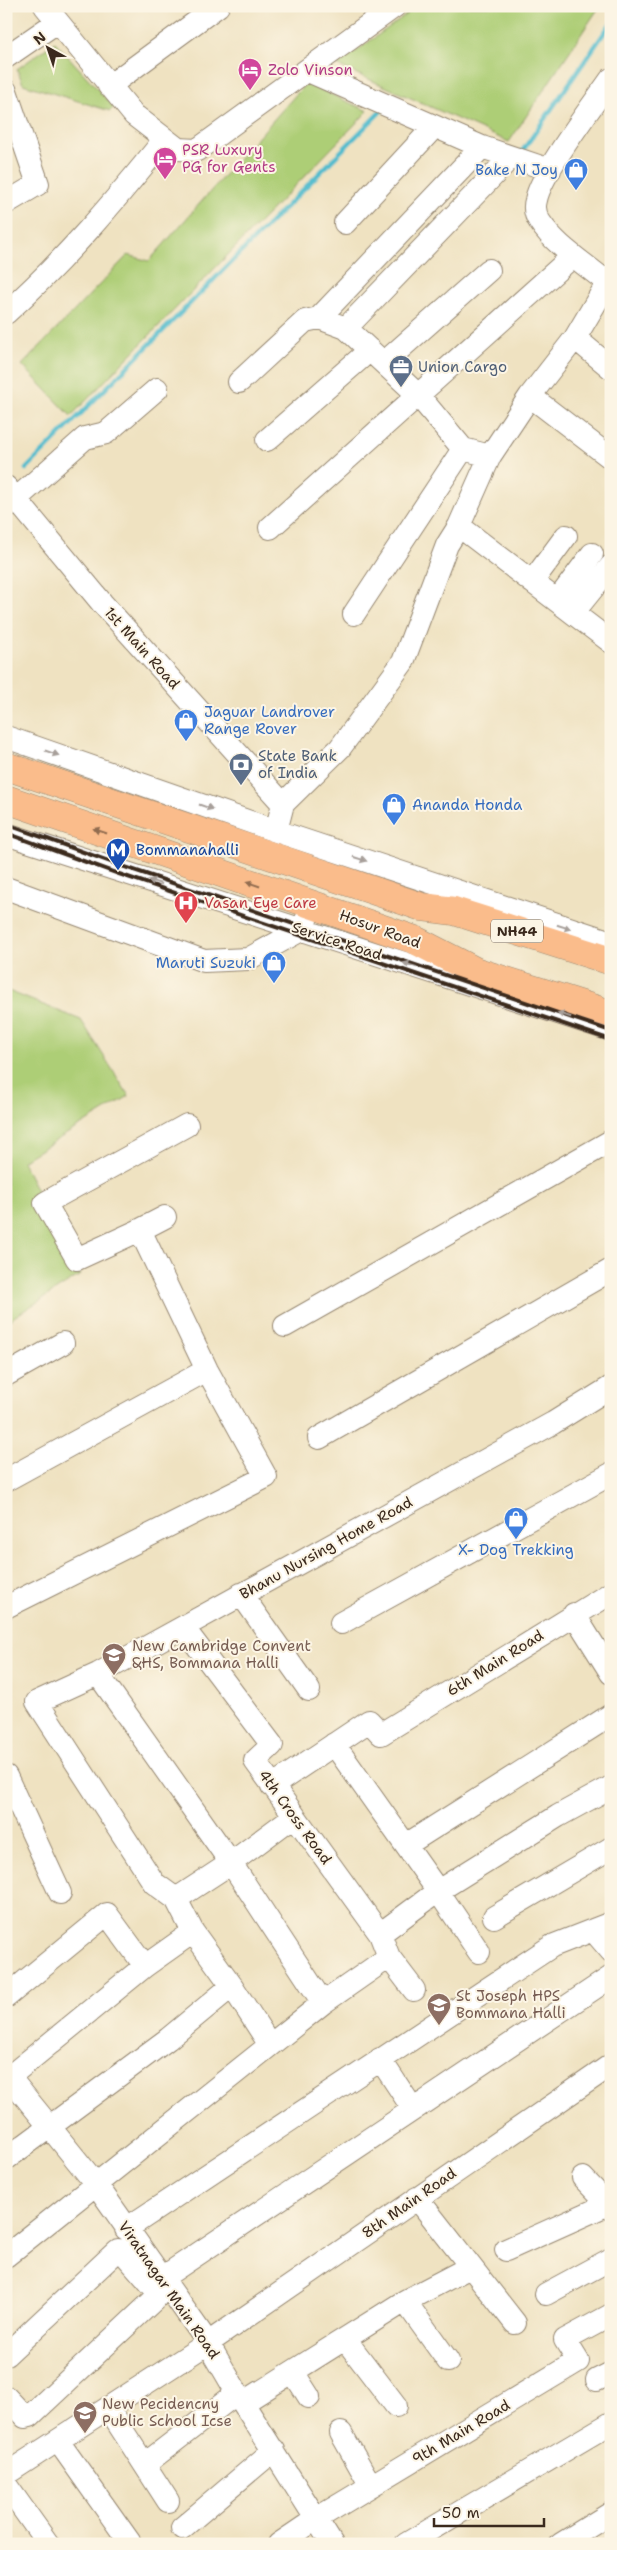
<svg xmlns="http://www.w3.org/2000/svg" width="617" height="2550" viewBox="0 0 617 2550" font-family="'Shantell Sans',sans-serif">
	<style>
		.green { fill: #adce76; stroke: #747c4a }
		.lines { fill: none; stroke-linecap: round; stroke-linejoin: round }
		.stream { stroke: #51bcce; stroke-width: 4.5 }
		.minor-casing { stroke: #958670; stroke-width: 24 }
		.highway-casing { stroke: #958670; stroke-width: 29 }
		.minor { stroke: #fff; stroke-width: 22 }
		.highway { stroke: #fabc8b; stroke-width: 28 }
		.rail { stroke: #3b2a1e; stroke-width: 4 }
		.oneway { fill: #a79f9a }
		.oneway2 { fill: #916c4f }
		.labels { text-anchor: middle; stroke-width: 4; stroke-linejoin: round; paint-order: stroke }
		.shield { fill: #fcf5e5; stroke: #75675a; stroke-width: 1 }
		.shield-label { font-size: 14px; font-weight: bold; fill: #3b2a1e }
		.hotel-label { font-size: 15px; fill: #b23c85; stroke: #fcf5e5; text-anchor: start }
		.shop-label { font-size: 15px; fill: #366cbe; stroke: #fcf5e5; text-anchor: end }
		.service-label { font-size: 15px; fill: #4e5e75; stroke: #fcf5e5; text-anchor: start }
		.street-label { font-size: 15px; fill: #3b2a1e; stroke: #fcf5e5 }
		.transit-label { font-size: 15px; fill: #164399; stroke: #fcf5e5; text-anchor: start }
		.health-label { font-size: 15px; fill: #be3a42; stroke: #fcf5e5; text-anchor: start }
		.education-label { font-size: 15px; fill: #785e54; stroke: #fcf5e5; text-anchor: start }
	</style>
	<rect width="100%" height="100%" fill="#fcf5e5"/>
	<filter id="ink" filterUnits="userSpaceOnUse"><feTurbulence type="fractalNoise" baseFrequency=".02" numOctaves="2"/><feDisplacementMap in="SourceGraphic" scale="10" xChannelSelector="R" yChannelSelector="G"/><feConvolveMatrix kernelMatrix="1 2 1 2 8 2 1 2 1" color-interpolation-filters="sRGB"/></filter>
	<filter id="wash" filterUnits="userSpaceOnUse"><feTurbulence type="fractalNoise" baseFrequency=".0096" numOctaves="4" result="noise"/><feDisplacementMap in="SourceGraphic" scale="20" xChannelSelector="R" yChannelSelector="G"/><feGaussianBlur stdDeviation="1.12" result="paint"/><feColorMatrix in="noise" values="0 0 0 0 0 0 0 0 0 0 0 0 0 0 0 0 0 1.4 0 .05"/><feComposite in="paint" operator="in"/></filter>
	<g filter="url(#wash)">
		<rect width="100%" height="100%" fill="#efe2c1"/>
		<path class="green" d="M418 6H600L509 142 337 65Z
			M55 42 114 107 110 111 23 84 17 69Z
			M306 83 368 111 71 416 22 365 128 255 149 261Z
			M6 990 81 1020 129 1096 22 1161 80 1275 6 1322Z"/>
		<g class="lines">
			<path class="stream" d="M521 153 611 23
				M26 469 381 111"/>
		</g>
	</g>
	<g filter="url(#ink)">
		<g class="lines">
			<defs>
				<path id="minor" d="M45 6 134 115 178 149 197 150 395 6
					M6 57 57 22
					M308 71 482 147 550 170
					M611 79C593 105 541 173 536 200 534 207 535 215 540 222 556 247 589 266 611 286
					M109 86 218 6
					M6 91 38 184 6 203
					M345 223 434 127
					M6 313C64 261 115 201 164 140
					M319 318 482 147
					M346 328 511 157
					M575 338 611 368
					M385 362 489 270
					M239 382 305 321 319 318 346 328 418 395 463 449 490 456
					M530 396 611 458
					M267 440 370 350
					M6 487 102 603 283 804
					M15 500 85 438 106 433 157 389
					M459 526 611 642
					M270 528 573 256
					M532 582 566 536
					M557 601 592 554
					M573 613 611 566
					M354 614 463 449
					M6 737 276 831 611 942
					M276 831 283 804 340 748 403 662 447 545 459 526 490 456 530 396 575 338 611 277
					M6 834 611 1030
					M6 888 204 961 248 959 303 929 306 920
					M140 1230 165 1217
					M285 1326 611 1141
					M6 1375 63 1343
					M319 1438 611 1270
					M6 1480 207 1370
					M241 1594 309 1690
					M6 1607 266 1477 207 1370 140 1230 77 1259 45 1203 187 1125
					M574 1614 611 1673
					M341 1623 611 1474
					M183 1627 272 1745 255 1761 380 1934 389 1957 414 1990
					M334 1744 438 1891 380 1934
					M6 1776 60 1893
					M272 1786 369 1721 381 1734 611 1593
					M406 1845 611 1715
					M176 1899 154 1883 37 1702 98 1674 553 1423 611 1387
					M494 1917 611 1848
					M593 1930 611 1951
					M193 1932 232 1986 270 2045
					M479 1952 438 1891 558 1816 611 1787
					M6 1997 107 1914 145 1966
					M323 2003 389 1957
					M380 2059 413 2109
					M6 2073 96 2184 208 2343 243 2403 332 2544
					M9 2077 145 1966 193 1932 176 1899 231 1863 294 1816
					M6 2159 168 2039 232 1986
					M583 2178 608 2204
					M417 2198 515 2323
					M126 2229 552 1946 611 1923
					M506 2250 611 2203
					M6 2256 323 2003 231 1863 98 1674
					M162 2278 611 1977
					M546 2294 611 2259
					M405 2301 448 2361
					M345 2339 396 2406
					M6 2355 118 2250 122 2251 157 2291 156 2298 30 2416 25 2417 6 2397
					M293 2372 309 2397
					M597 2380 611 2373
					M243 2403 405 2301 470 2267
					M108 2408 168 2501
					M341 2433 371 2486
					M58 2441 131 2544
					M145 2464 237 2393
					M6 2474 208 2343 611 2065
					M6 2485 48 2544
					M182 2528 274 2450
					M279 2544 316 2519 578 2361 565 2340 611 2315
					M406 2544 611 2423
					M561 2544 611 2513"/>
				<path id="highway" d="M6 766 422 907 454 911 611 961
					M6 799 415 940 475 971 611 1014"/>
			</defs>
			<use href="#minor" class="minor-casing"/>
			<use href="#highway" class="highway-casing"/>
			<use href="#minor" class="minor"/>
			<use href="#highway" class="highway"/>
			<path class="rail" d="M6 824 122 866 611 1031
				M6 833 119 874 611 1040"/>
		</g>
		<defs><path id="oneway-solid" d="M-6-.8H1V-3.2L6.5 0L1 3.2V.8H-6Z" transform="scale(1.25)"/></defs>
		<g class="oneway">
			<use href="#oneway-solid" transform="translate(52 753) rotate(19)"/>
			<use href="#oneway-solid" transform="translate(206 807) rotate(19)"/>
			<use href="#oneway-solid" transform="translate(360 859) rotate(18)"/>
			<use href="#oneway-solid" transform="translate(155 882) rotate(-162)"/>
			<use href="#oneway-solid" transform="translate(564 927) rotate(18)"/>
			<use href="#oneway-solid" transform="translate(410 965) rotate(-162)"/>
			<use href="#oneway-solid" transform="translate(564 1015) rotate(-162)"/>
		</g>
		<g class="oneway2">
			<use href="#oneway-solid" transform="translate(100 831) rotate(-161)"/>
			<use href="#oneway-solid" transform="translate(253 884) rotate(-161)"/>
		</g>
	</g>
	<defs>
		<symbol id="hotel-pin" viewBox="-11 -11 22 30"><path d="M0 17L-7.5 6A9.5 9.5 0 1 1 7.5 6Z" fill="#d1479c" stroke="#fcf5e5"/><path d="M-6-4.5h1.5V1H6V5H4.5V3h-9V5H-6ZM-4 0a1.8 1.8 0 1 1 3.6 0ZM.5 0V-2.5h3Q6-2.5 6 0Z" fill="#fff"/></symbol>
		<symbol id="shop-pin" viewBox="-11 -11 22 30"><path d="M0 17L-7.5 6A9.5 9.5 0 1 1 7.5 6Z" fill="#3f7fe0" stroke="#fcf5e5"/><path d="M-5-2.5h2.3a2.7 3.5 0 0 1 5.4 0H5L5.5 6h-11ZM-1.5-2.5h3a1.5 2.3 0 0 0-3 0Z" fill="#fff"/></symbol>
		<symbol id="office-pin" viewBox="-11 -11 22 30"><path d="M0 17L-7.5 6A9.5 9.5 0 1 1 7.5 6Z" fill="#5c6f8a" stroke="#fcf5e5"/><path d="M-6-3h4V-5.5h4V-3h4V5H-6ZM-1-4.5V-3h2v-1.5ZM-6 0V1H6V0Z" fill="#fff"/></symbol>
		<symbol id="bank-pin" viewBox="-11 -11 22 30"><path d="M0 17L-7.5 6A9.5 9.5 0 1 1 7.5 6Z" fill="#5c6f8a" stroke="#fcf5e5"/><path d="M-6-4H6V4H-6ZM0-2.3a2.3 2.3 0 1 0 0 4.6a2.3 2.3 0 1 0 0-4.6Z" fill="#fff"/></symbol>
		<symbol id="metro-pin" viewBox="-11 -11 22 30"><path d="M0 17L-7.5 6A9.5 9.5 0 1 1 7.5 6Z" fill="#1a4fb4" stroke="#fcf5e5"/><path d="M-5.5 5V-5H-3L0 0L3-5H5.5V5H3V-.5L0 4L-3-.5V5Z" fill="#fff"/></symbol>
		<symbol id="hospital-pin" viewBox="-11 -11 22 30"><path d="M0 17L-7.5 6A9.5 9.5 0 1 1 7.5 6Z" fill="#e0444e" stroke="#fcf5e5"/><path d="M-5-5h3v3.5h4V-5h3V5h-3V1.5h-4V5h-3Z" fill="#fff"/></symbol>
		<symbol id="school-pin" viewBox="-11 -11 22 30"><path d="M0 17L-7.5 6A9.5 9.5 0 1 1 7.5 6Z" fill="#8d6e63" stroke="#fcf5e5"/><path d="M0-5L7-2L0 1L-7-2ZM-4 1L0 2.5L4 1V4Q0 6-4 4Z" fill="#fff"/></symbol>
	</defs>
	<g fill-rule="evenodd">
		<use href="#hotel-pin" x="236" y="56" width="28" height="38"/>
		<use href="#hotel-pin" x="151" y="145" width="28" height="38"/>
		<use href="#shop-pin" x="562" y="156" width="28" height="38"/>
		<use href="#office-pin" x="387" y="353" width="28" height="38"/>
		<use href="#shop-pin" x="172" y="707" width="28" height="38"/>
		<use href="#bank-pin" x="227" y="751" width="28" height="38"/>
		<use href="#shop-pin" x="380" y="791" width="28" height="38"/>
		<use href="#metro-pin" x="104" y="836" width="28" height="38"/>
		<use href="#hospital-pin" x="172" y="889" width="28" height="38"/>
		<use href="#shop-pin" x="260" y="949" width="28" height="38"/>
		<use href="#shop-pin" x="502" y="1505" width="28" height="38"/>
		<use href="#school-pin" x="100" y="1641" width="28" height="38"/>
		<use href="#school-pin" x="425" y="1991" width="28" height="38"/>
		<use href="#school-pin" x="71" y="2399" width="28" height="38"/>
	</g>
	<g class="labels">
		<rect class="shield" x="491" y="919.5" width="52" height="23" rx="4"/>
		<g class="shield-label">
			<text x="517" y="936">NH44</text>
		</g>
		<g class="hotel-label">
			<text x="268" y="75">Zolo Vinson</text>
			<text x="182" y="155">PSR Luxury<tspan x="182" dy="17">PG for Gents</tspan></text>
		</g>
		<g class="shop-label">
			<text x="558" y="175">Bake N Joy</text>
			<text x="204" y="717" text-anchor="start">Jaguar Landrover<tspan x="204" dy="17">Range Rover</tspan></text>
			<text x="412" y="810" text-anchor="start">Ananda Honda</text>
			<text x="256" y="968">Maruti Suzuki</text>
			<text x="516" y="1555" text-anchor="middle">X- Dog Trekking</text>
		</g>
		<g class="service-label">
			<text x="418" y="372">Union Cargo</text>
			<text x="258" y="761">State Bank<tspan x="258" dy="17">of India</tspan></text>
		</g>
		<g class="street-label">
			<text transform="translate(142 648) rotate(48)" y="5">1st Main Road</text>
			<text transform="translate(380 929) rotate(20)" y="5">Hosur Road</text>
			<text transform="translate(337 941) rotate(18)" y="5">Service Road</text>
			<text transform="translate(326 1548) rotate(-29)" y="5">Bhanu Nursing Home Road</text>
			<text transform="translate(495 1663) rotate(-32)" y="5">6th Main Road</text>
			<text transform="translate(295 1817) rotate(54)" y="5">4th Cross Road</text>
			<text transform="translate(409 2203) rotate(-35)" y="5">8th Main Road</text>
			<text transform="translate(169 2290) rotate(55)" y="5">Viratnagar Main Road</text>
			<text transform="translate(461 2432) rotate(-31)" y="5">9th Main Road</text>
		</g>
		<g class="transit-label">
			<text x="136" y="855">Bommanahalli</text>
		</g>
		<g class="health-label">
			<text x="204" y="908">Vasan Eye Care</text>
		</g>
		<g class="education-label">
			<text x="132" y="1651">New Cambridge Convent<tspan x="132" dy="17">&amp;HS, Bommana Halli</tspan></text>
			<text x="456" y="2001">St Joseph HPS<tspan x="456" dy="17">Bommana Halli</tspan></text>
			<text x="102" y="2409">New Pecidencny<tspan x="102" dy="17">Public School Icse</tspan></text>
		</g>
	</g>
	<rect width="617" height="2550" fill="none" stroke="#fcf5e5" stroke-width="25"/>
	<g transform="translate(48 48) rotate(320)" stroke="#fcf5e5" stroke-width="4" paint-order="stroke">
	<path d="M0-4L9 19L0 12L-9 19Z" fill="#3b2a1e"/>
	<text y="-8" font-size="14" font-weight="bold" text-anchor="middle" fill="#3b2a1e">N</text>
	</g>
	<path d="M434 2518v8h110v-8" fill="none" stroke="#3b2a1e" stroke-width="2.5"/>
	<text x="442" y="2518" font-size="15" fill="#3b2a1e" stroke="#fcf5e5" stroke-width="4" paint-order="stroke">50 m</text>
</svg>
